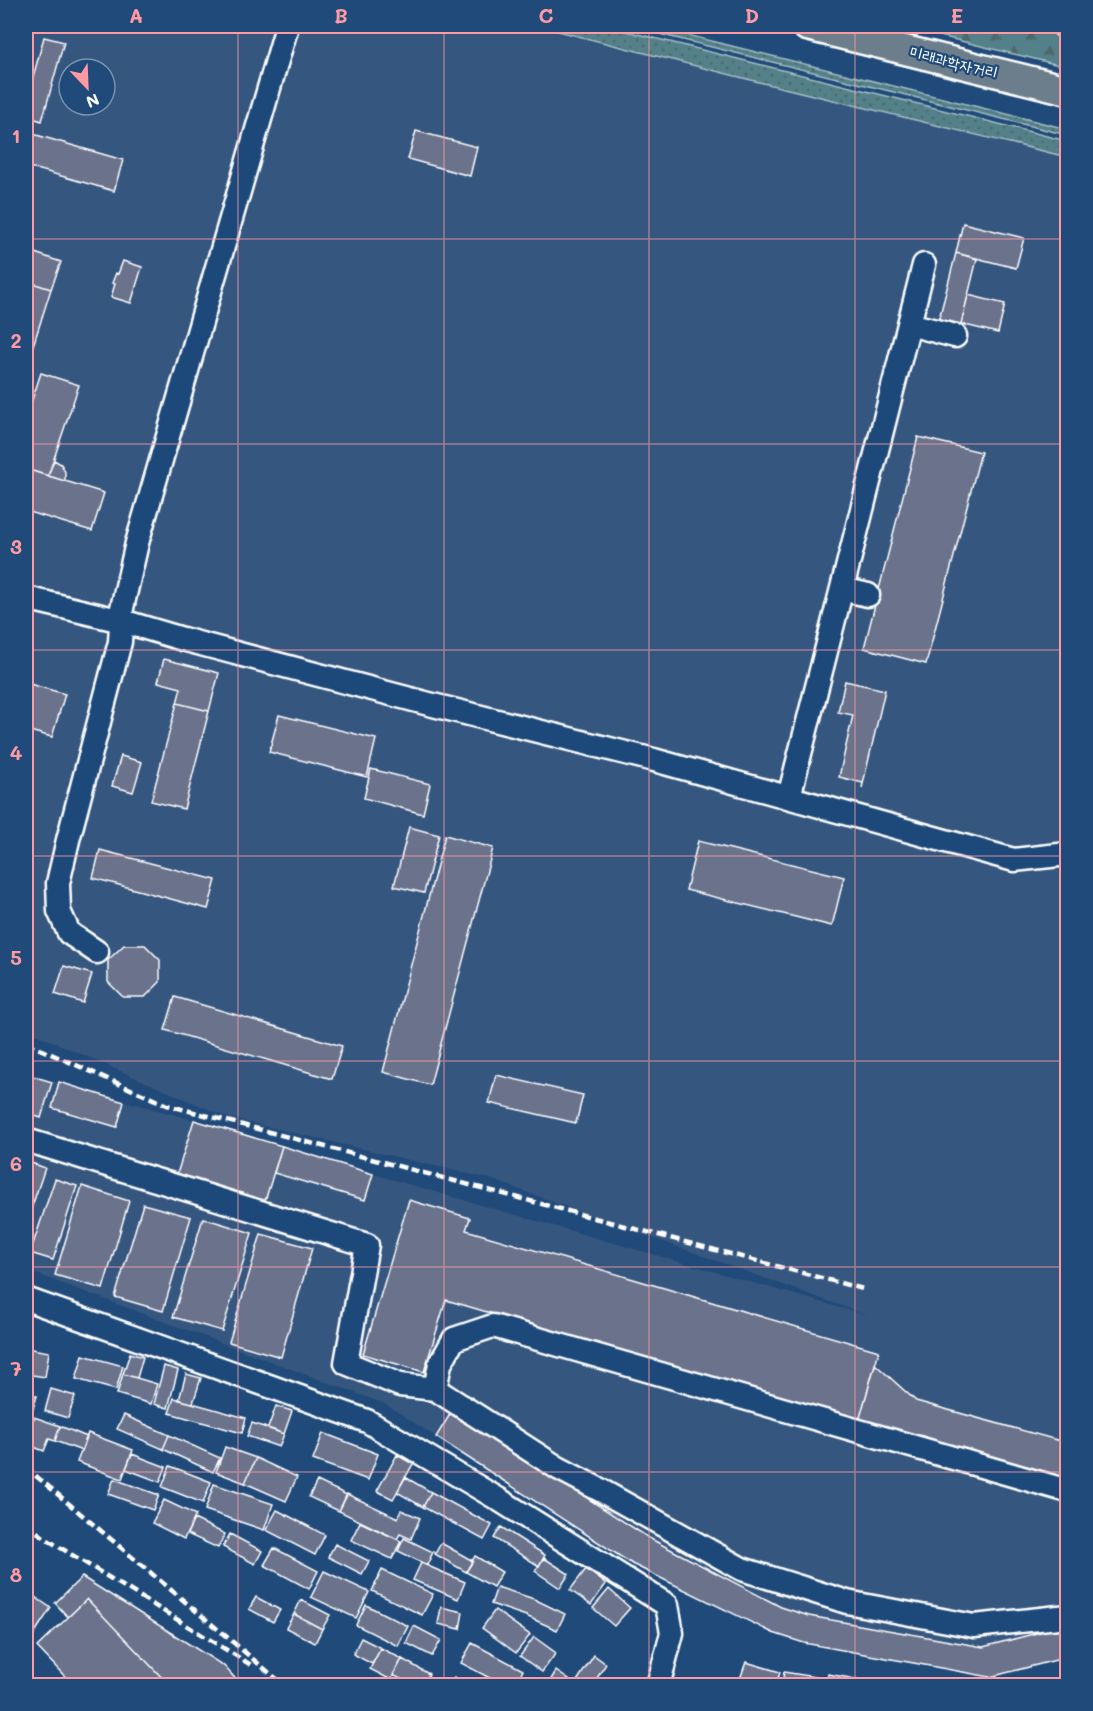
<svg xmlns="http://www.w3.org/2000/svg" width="1093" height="1711" viewBox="0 0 1093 1711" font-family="Mali,'Poor Story',sans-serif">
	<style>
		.built { fill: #36567f; fill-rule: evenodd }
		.grass { fill: url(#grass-dots); stroke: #a9c0c4; stroke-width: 1.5 }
		.forest { fill: url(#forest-firs); stroke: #a9c0c4; stroke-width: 1.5 }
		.building { fill: #6a728c; stroke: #fff; stroke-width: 1.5 }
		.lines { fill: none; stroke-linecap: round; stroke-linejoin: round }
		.minor-casing { stroke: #fff; stroke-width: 27 }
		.major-casing { stroke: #fff; stroke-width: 33 }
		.minor { stroke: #1f4a7a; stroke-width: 22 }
		.major { stroke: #6c7d8b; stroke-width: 28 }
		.rail { stroke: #fff; stroke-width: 4.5; stroke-dasharray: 9 4.5; stroke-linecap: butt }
		.grid { fill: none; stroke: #ff9aa2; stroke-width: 1.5; stroke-opacity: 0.55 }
		.labels { text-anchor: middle; stroke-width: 4.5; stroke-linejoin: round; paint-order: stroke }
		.street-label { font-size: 16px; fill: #fff; stroke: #1f4a7a }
		.neatline { fill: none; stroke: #ff9aa2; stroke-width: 2 }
		.grid-label { font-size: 20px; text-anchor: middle; font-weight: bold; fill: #ff9aa2 }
	</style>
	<defs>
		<pattern id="grass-dots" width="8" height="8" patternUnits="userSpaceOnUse" patternTransform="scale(1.5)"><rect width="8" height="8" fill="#538089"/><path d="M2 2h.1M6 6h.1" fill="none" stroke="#50666a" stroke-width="1.8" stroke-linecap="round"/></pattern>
		<pattern id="forest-firs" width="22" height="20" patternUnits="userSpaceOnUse" patternTransform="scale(1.5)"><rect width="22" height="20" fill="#538089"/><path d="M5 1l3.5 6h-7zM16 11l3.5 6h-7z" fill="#50666a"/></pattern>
	</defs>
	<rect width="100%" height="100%" fill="#1f4a7a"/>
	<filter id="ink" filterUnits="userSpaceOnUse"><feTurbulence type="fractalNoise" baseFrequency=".0167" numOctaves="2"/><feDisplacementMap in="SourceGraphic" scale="12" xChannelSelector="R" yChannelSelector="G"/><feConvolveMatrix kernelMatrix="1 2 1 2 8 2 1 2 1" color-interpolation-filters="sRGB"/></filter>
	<g filter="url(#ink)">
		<path class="built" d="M26 26H529L1067 158V1657L990 1677 804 1643 773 1633 632 1564 385 1404 26 1270V1074L194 1120 373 1174 869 1316 490 1179 226 1117 26 1030V838L34 803 26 801ZM69 69H105V105H69Z"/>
		<path class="grass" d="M538 26H606L1067 141V157L759 82Z
			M627 26H651L1067 129V135Z"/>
		<path class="forest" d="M899 26H1038L1067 34V67Z"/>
		<path class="building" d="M160 26H181L179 31Z
			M44 37 64 42 42 121 26 116V103Z
			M416 131 477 147 470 176 408 159Z
			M26 132 123 160 114 191 26 166Z
			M963 223 1024 238 1016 268 956 253Z
			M26 250 61 262 51 289 26 281Z
			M956 253 977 259 961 324 939 319Z
			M123 261 142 267 131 303 111 297 115 284 112 283 116 273 118 274Z
			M26 281 51 289 26 368Z
			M968 295 1005 304 998 333 961 324Z
			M41 373 79 385 48 476 26 469V418Z
			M918 437 981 452 926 664 864 648Z
			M54 460 61 464 65 472V481L48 476Z
			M26 469 104 493 92 531 26 511Z
			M164 659 219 673 209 711 177 703 181 688 158 682Z
			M845 681 885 690 862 788 863 783 839 777 853 715 838 712Z
			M26 683 65 694 52 737 26 730Z
			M177 703 209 711 184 809 151 801Z
			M279 715 376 739 367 777 269 752Z
			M121 756 142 762 133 792 112 786Z
			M371 769 430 784 423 814 364 798Z
			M409 827 439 835 424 893 394 886Z
			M445 835 493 848 430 1085 383 1072Z
			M698 841 844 877 832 926 686 890Z
			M100 850 216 880 208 909 93 878Z
			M124 945H145L160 960V982L145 997H123L108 982V960Z
			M64 966 92 974 83 1003 55 994Z
			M175 997 342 1046 332 1079 165 1030Z
			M26 1074 52 1082 41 1118 26 1113Z
			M496 1075 583 1095 576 1123 489 1103Z
			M59 1082 124 1102 117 1127 52 1108Z
			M194 1120 282 1146 265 1201 177 1174Z
			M282 1146 373 1174 365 1200 274 1173Z
			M26 1161 45 1168 26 1224Z
			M55 1179 77 1186 53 1260 30 1253Z
			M82 1186 129 1201 103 1289 55 1275Z
			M409 1200 470 1218 466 1230 879 1351 859 1421 446 1300 424 1372 363 1354Z
			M143 1204 191 1217 163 1311 115 1297Z
			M203 1218 252 1233 222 1331 173 1317Z
			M261 1234 312 1248 281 1357 229 1342Z
			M26 1348 49 1352 45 1377 26 1374Z
			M130 1353 143 1357 137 1378 123 1374Z
			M83 1355 123 1366 116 1390 76 1379Z
			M875 1364 916 1401 1068 1443V1479L859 1421Z
			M164 1366 178 1370 168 1408 154 1404Z
			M123 1374 157 1384 151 1404 117 1394Z
			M186 1374 201 1378 193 1403 179 1400Z
			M51 1389 75 1396 68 1418 45 1411Z
			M26 1392 37 1396 31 1415 26 1413Z
			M174 1398 246 1418 242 1433 169 1413Z
			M276 1406 292 1411 284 1434 268 1428Z
			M452 1411 649 1538 781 1607 809 1616 983 1647 1068 1625V1657L990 1677 804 1643 773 1633 632 1564 436 1437Z
			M124 1415 169 1435 163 1449 117 1429Z
			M34 1417 60 1426 55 1441 49 1439 44 1451 26 1444V1440Z
			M252 1423 284 1434 279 1447 247 1436Z
			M60 1426 87 1437 82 1451 55 1441Z
			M88 1433 133 1450 122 1479 77 1462Z
			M323 1433 378 1454 368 1480 313 1460Z
			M169 1435 220 1458 213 1472 163 1449Z
			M225 1447 256 1458 245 1483 216 1472Z
			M132 1454 166 1467 160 1482 126 1469Z
			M397 1455 413 1464 393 1499 377 1491Z
			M256 1458 297 1477 286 1501 245 1483Z
			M170 1466 211 1482 203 1503 162 1487Z
			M405 1477 431 1492 423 1507 397 1492Z
			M114 1479 159 1495 153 1510 108 1494Z
			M317 1481 347 1495 339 1511 309 1497Z
			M214 1484 273 1504 264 1530 205 1510Z
			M431 1492 492 1525 484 1540 423 1507Z
			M347 1494 398 1518 401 1510 420 1518 411 1539 400 1534 397 1539 339 1511Z
			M164 1500 196 1515 184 1539 152 1523Z
			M277 1510 325 1535 315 1555 266 1530Z
			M194 1519 225 1534 218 1548 187 1534Z
			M360 1522 401 1541 392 1559 351 1540Z
			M501 1527 545 1555 539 1566 494 1538Z
			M230 1534 262 1551 255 1564 223 1547Z
			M404 1538 433 1552 427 1565 398 1551Z
			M441 1543 473 1561 466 1572 435 1554Z
			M335 1544 369 1561 362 1574 328 1557Z
			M274 1548 318 1571 309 1589 264 1565Z
			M475 1556 502 1572 493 1587 466 1572Z
			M544 1558 569 1574 560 1588 535 1571Z
			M421 1563 465 1582 458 1599 413 1580Z
			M586 1569 606 1584 591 1605 570 1590Z
			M382 1570 433 1594 422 1615 372 1591Z
			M324 1571 369 1592 356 1618 311 1597Z
			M82 1577 224 1666 242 1686H170L87 1599 68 1617 55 1603Z
			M497 1587 534 1599 565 1614 557 1630 526 1616 491 1604Z
			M609 1589 630 1608 614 1626 593 1608Z
			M26 1591 51 1608 28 1643 26 1642Z
			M256 1597 280 1610 273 1622 249 1609Z
			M87 1599 170 1686H74L37 1647Z
			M301 1600 330 1615 322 1629 294 1614Z
			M366 1605 408 1626 398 1646 356 1625Z
			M441 1607 463 1612 460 1629 438 1624Z
			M495 1610 530 1635 516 1653 482 1628Z
			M294 1614 322 1629 315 1643 286 1628Z
			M414 1626 441 1640 432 1656 406 1643Z
			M534 1637 556 1653 542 1672 520 1656Z
			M361 1638 381 1648 372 1664 353 1654Z
			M472 1643 523 1670 515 1686H505L461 1663Z
			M381 1648 402 1659 391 1680 370 1669Z
			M594 1655 606 1664 592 1686H583L577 1681Z
			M402 1659 429 1674 423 1686H414L393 1675Z
			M746 1662 780 1672 776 1686H760L740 1679Z
			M556 1671 569 1680 566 1686H547Z
			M784 1672 822 1678 820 1686H782Z
			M828 1674 895 1686H826Z
			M454 1678 468 1686H449Z"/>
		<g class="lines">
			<defs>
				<path id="minor" d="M1064 26H1068
					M909 324 955 336
					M842 589 868 595
					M26 598 122 621 186 640 429 704 654 760 1014 860 1068 854
					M789 797 924 265
					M97 952 69 933 59 911 58 883 68 840 120 642 122 608 137 543 287 26
					M26 1140 367 1245 346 1363 400 1385 435 1389 440 1364 454 1339 493 1326 1068 1491
					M26 1299 367 1421 498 1499 667 1605 672 1633 658 1686
					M435 1389 558 1468 602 1491 742 1569 847 1602 974 1626 1068 1616"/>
				<path id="major" d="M807 26 1068 90"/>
			</defs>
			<use href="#minor" class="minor-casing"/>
			<use href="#major" class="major-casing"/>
			<use href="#minor" class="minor"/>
			<use href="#major" class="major"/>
			<path class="rail" d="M26 1043 167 1105 863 1289
				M26 1466 36 1476 285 1686
				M26 1524 48 1540 251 1665"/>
		</g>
	</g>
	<path class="grid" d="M238 26V1686M444 26V1686M649 26V1686M855 26V1686M26 239H1068M26 444H1068M26 650H1068M26 856H1068M26 1061H1068M26 1267H1068M26 1472H1068"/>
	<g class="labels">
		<g class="street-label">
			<text transform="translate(954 62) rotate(14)" y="6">미래과학자거리</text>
		</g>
	</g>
	<rect width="1093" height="1711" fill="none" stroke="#1f4a7a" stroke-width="66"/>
	<g transform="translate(87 87) rotate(157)"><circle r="28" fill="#1f4a7a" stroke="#7992af" stroke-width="1.5"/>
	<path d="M0-4.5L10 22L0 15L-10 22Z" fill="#ff9aa2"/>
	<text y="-9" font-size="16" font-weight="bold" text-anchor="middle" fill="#ffffff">N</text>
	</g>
	<rect x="33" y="33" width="1027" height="1645" class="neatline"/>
	<g class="grid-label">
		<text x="136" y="23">A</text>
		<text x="341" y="23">B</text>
		<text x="546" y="23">C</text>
		<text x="752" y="23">D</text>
		<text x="957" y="23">E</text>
		<text x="16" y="143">1</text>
		<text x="16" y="348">2</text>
		<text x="16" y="554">3</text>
		<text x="16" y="760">4</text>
		<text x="16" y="965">5</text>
		<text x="16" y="1171">6</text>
		<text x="16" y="1376">7</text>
		<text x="16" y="1582">8</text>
	</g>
</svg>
